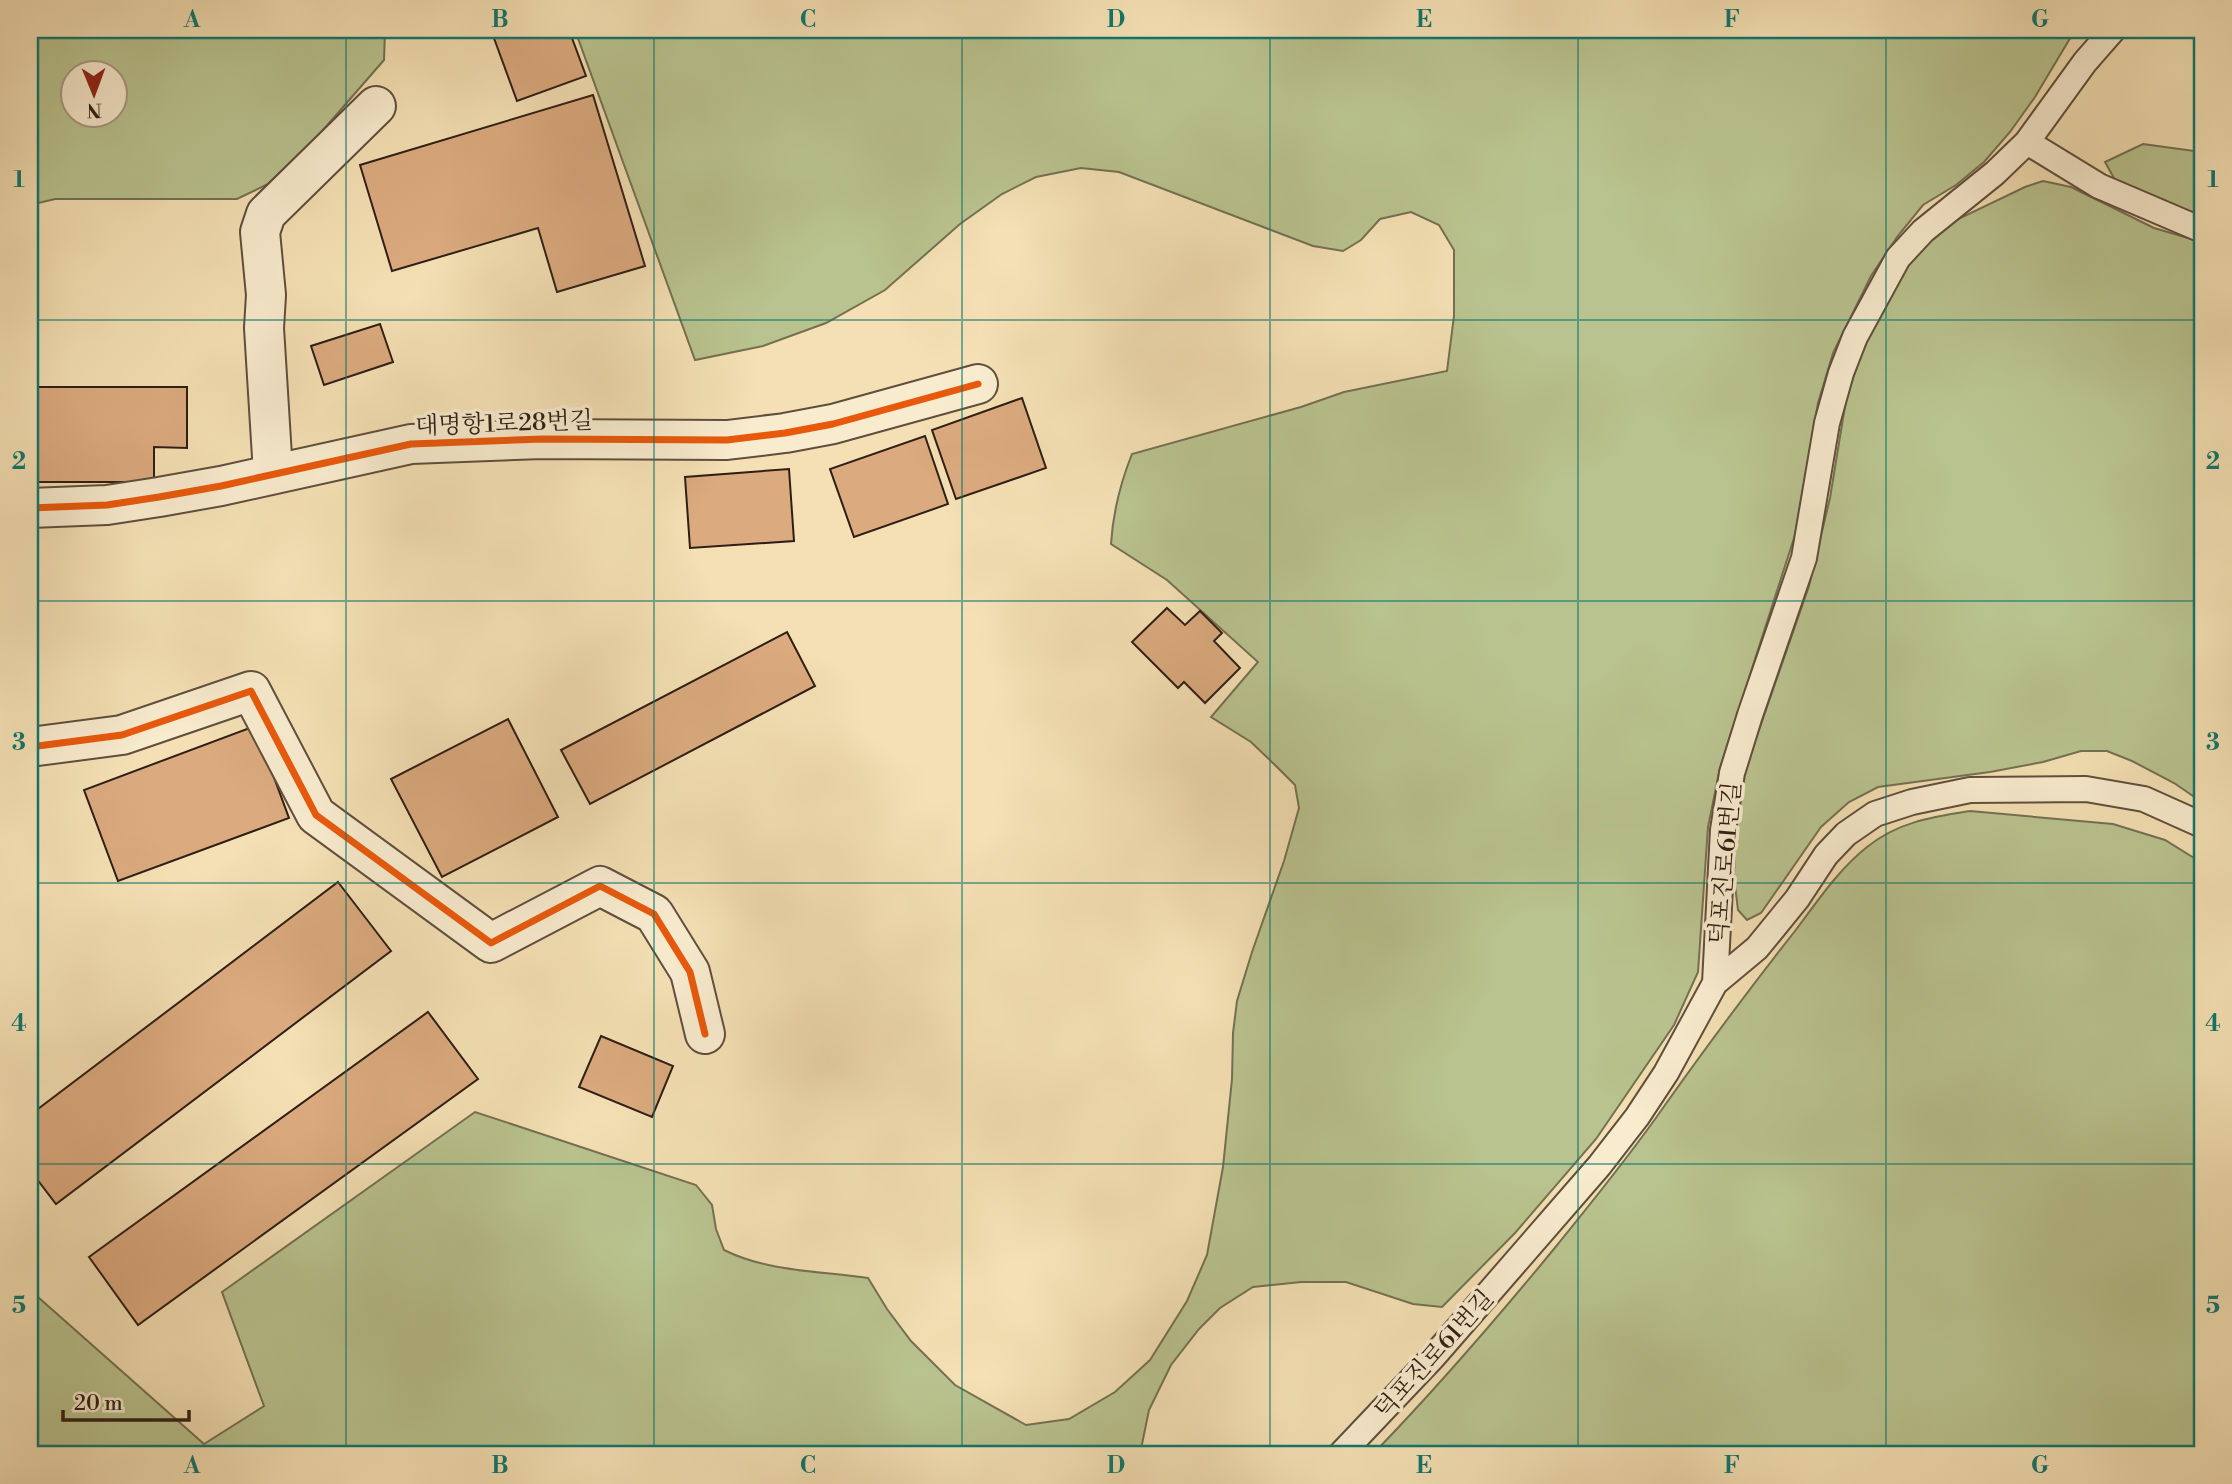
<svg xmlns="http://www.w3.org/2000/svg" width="2232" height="1484" viewBox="0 0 2232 1484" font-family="'Libre Bodoni','Noto Serif KR',serif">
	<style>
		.green { fill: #b9c38f; stroke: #747052; stroke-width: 2; fill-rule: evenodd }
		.building { fill: #dbaa7f; stroke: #2e1e15; stroke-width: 2 }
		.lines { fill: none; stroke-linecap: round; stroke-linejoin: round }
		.lane-casing { stroke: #604e3d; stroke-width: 28 }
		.street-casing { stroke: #604e3d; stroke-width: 42 }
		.lane { stroke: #f8ebce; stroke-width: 24 }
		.street { stroke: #f8ebce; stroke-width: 38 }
		.cycleway-casing { stroke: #f8ebce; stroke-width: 11 }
		.cycleway { stroke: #e8590c; stroke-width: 7 }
		.grid { fill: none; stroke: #0f766e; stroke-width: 2; stroke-opacity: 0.55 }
		.labels { text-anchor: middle; stroke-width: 7; stroke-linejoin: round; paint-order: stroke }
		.street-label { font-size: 24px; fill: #2e1e15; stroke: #f8ebce }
		.neatline { fill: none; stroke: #0f766e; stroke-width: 2.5 }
		.grid-label { font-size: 23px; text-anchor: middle; font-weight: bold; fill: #0f766e }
	</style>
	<rect width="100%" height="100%" fill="#f4e0b4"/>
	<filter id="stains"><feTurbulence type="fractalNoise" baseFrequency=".00286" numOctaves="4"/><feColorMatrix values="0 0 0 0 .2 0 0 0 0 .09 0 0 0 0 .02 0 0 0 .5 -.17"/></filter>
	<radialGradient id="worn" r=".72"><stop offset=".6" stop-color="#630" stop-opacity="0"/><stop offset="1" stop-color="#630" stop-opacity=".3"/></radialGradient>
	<path class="green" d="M30 30H385L384 60 317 137 268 184 237 199H55L30 205ZM74 74H116V116H74Z
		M575 30H2075L2035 97 2010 132 1984 162 1956 185 1923 205 1897 237 1871 276 1833 353 1818 403 1795 535 1720 768 1708 827 1698 972 1674 1025 1596 1139 1515 1233 1442 1307 1413 1304 1346 1282H1301L1253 1287 1220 1308 1199 1329 1171 1365 1149 1410 1140 1454H30V1290L204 1444 264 1406 222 1292 475 1112 696 1185 712 1205 716 1229 724 1250C768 1272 820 1271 868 1278L887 1309 911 1341 955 1385 1026 1425 1069 1419 1115 1392 1150 1360 1187 1301 1207 1255 1223 1167 1232 1079 1233 1033 1237 1001 1252 952 1284 861 1299 808 1295 785 1277 767 1251 742 1211 717 1258 662 1167 580 1111 544C1113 512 1120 484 1132 454L1301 407 1344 392 1447 371 1454 316V250L1439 225 1411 212 1380 219 1361 240 1343 251 1313 246 1119 172 1081 168 1036 177 1002 194 960 224 885 290 826 323 763 346 695 360Z
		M2143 144 2202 152V222L2115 180 2105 162Z
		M2043 181 2071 187 2154 228 2202 242V802L2174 783 2132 761 2107 751H2081L2043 762 1990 772 1878 787 1849 802 1821 827 1761 913 1747 920 1738 910 1734 877 1735 822 1745 770 1809 586 1830 498 1846 400 1862 350 1884 306 1916 250 1956 220 2025 187Z
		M1970 811 2113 824 2165 840 2202 863V1454H1373C1438 1387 1499 1316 1558 1244 1595 1198 1632 1153 1665 1105 1707 1046 1750 988 1795 931 1817 902 1838 870 1867 847 1898 822 1932 817 1970 811Z"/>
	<path class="building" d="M491 30H569L586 76 517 101Z
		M593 95 645 266 557 292 538 228 392 271 360 165Z
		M380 324 393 362 324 385 311 346Z
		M30 387H187V448L154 447V482H30Z
		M1022 398 1046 468 956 499 932 430Z
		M925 436 948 504 854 537 830 469Z
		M789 469 794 541 690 548 685 477Z
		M1167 608 1185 625 1200 611 1222 633 1214 641 1240 668 1205 703 1184 682 1178 688 1132 642Z
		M787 632 815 686 590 804 561 750Z
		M508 719 558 817 442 877 391 779Z
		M255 726 289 818 118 881 84 790Z
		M338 882 391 951 56 1204 30 1170V1115Z
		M428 1012 478 1079 138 1325 89 1257Z
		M601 1036 673 1066 652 1117 579 1087Z"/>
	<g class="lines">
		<defs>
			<path id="lane" d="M2027 142 2099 186 2202 230
				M1715 983 1757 948 1797 899 1826 855 1846 834 1875 814 1912 802 1970 790 2086 789 2144 799 2202 825
				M1341 1454 1434 1356 1599 1166 1637 1117 1666 1073 1715 983 1723 830 1732 773 1750 715 1804 558 1827 423 1841 373 1855 337 1898 258 1923 231 1995 173 2027 142 2085 62 2113 30"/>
			<path id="street" d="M273 473 264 328 266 295 260 232 266 214 376 106
				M30 508 107 505 159 497 221 486 411 444 542 439 727 440 785 433 833 424 978 384
				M30 747 122 735 251 691 316 815 491 943 600 886 654 914 690 972 705 1034"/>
		</defs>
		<use href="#lane" class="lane-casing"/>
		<use href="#street" class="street-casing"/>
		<use href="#lane" class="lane"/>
		<use href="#street" class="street"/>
		<defs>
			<path id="cycleway" d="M30 508 107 505 159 497 221 486 411 444 542 439 727 440 785 433 833 424 978 384
				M30 747 122 735 251 691 316 815 491 943 600 886 654 914 690 972 705 1034"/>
		</defs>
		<use href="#cycleway" class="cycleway-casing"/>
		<use href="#cycleway" class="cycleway"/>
	</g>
	<path class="grid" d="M346 30V1454M654 30V1454M962 30V1454M1270 30V1454M1578 30V1454M1886 30V1454M30 320H2202M30 601H2202M30 883H2202M30 1164H2202"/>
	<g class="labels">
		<g class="street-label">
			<text transform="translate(504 423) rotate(-2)" y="8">대명항1로28번길</text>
			<text transform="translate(1725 863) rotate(-85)" y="8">덕포진로61번길</text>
			<text transform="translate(1434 1354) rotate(-48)" y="8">덕포진로61번길</text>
		</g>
	</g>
	<rect width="2232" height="1484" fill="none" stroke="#f4e0b4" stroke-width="77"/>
	<g transform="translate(94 94) rotate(179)"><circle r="33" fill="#f8ebce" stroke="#a79984" stroke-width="2"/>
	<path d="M0-5L12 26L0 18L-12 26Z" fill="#8f2418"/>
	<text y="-10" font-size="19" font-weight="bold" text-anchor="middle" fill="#2e1e15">N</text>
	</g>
	<path d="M63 1410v10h126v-10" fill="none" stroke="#2e1e15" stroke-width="3.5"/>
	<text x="74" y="1410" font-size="21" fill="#2e1e15" stroke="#f8ebce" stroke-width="5" paint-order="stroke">20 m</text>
	<rect x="38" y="38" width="2156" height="1408" class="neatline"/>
	<g class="grid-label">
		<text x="192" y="27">A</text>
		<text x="500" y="27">B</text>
		<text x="808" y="27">C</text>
		<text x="1116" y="27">D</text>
		<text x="1424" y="27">E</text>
		<text x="1732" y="27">F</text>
		<text x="2040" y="27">G</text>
		<text x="19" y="187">1</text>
		<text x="2213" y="187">1</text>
		<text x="19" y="469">2</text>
		<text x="2213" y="469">2</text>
		<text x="19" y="750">3</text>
		<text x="2213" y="750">3</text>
		<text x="19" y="1031">4</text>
		<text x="2213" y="1031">4</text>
		<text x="19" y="1313">5</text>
		<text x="2213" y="1313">5</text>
		<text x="192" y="1473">A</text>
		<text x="500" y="1473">B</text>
		<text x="808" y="1473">C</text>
		<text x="1116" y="1473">D</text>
		<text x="1424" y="1473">E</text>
		<text x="1732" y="1473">F</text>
		<text x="2040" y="1473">G</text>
	</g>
	<rect width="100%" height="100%" filter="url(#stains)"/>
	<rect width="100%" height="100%" fill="url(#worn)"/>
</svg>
